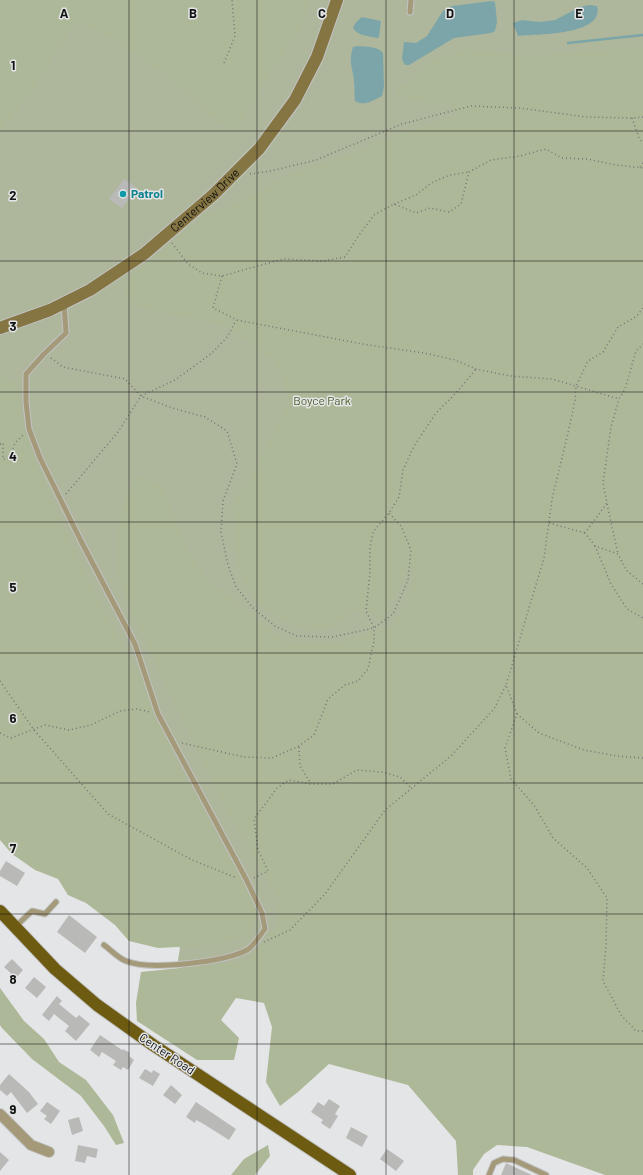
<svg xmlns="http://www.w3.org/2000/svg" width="643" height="1175" viewBox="0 0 643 1175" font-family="Barlow,sans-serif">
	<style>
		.green { fill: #aeb79c }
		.forest { fill: #adb898 }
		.water { fill: #7ba5a9 }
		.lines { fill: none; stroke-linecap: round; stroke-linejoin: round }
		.stream { stroke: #7ba5a9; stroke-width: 2.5 }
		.building { fill: #b9b9b8 }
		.lane-casing { stroke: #c2c3c4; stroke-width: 7 }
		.street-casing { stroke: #c2c3c4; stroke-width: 12 }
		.secondary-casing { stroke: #c2c3c4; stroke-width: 14 }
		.primary-casing { stroke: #c2c3c4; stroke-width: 14 }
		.path { stroke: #757676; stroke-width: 1.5; stroke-dasharray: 1 3; stroke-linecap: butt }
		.lane { stroke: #a49a79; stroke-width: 5 }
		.street { stroke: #a49a79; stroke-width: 10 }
		.secondary { stroke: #857543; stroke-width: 12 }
		.primary { stroke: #6e5b12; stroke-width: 12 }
		.grid { fill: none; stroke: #121313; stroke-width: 1; stroke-opacity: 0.55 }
		.culture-dot { fill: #0f9aa8; stroke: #e4e5e6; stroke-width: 1.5 }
		.labels { text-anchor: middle; stroke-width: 3; stroke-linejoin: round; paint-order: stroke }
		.culture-label { font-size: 12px; font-weight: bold; fill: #0d838f; stroke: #e4e5e6; text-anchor: start }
		.street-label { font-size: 12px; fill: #121313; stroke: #e4e5e6 }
		.park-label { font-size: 12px; fill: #4d5c2a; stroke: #e4e5e6 }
		.grid-label { font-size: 13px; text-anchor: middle; font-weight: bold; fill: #121313; stroke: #e4e5e6; stroke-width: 3; stroke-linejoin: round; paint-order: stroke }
	</style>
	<rect width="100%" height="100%" fill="#e4e5e6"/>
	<path class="green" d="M0 0H643V1139L177 966 180 948 0 802Z"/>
	<path class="forest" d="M0 0H309L304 22 272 70 235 133 212 117 168 76 121 44 77 22 59 48 34 89 0 131Z
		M643 47V1175H605L527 1147 497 1145 484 1154 473 1170V1175H458L456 1141 408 1085 329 1064 298 1092 280 1106 266 1082 272 1027 264 1003 236 998 221 1020 239 1038 234 1060H197L137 1021 136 1003 141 972 247 961 277 925 279 900 221 800 152 656 118 579 117 538 125 498 137 477 164 487 183 541 205 576 286 643H343L393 624 407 604 412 580V568H406L399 591 389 605 382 619 375 614 354 609 334 626 309 631 280 619 258 603 242 581 236 555 233 505 258 465 290 400 274 360 223 325 143 308 130 301 125 293 128 279 205 215 247 199 289 174 355 152 403 133 456 115 452 104 418 102 393 94 433 61 469 49 529 56Z
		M4 375 16 383 23 422 33 454 75 553 131 661 159 704 174 758 204 810 223 849 263 900 250 933 216 945 158 948 129 941 115 925 86 903 68 895 58 879 35 870 12 854 0 840V376Z
		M0 988 24 1021 44 1039 59 1062 86 1080 113 1115 124 1143 116 1145 104 1126 81 1096 32 1059 2 1028 0 1025Z
		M268 1145 270 1156 255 1175H231L244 1159Z"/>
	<path class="water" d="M492 1 495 2 497 22 495 31 491 33 454 38 409 65H405L402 59 404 42 416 43 427 36 443 11 452 6Z
		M589 5 597 6C605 36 536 34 518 36L513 23 522 20 539 22 555 20 580 7Z
		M362 17 381 21 379 37 377 38C369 36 358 36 353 28 355 23 358 20 362 17Z
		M357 46C366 47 378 46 383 53L384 87 382 96C373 100 365 107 355 101 354 95 355 89 354 82 353 67 348 63 353 47Z"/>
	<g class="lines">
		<path class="stream" d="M568 43 643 35"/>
	</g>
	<path class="building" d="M124 179 137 188 122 208 109 199Z
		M6 861 25 873 17 886 0 876V871Z
		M69 915 97 937 85 953 57 932Z
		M12 959 23 970 16 978 4 967Z
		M34 977 46 987 37 998 25 988Z
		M57 996 62 1001 59 1004 76 1018 79 1015 90 1024 76 1041 65 1031 69 1026 54 1014 49 1021 42 1015Z
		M100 1035 122 1050 123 1049 130 1053 129 1056 134 1060 128 1070 123 1067 121 1070 113 1065 116 1061 102 1052 99 1057 90 1050Z
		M145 1069 152 1073 153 1070 160 1074 153 1086 139 1078Z
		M9 1074 29 1092 38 1104 27 1113 11 1092 7 1096 0 1090V1085Z
		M171 1085 182 1095 175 1104 163 1095Z
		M329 1099 340 1106 335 1114 338 1116 330 1129 321 1123 323 1120 311 1112 318 1102 324 1106Z
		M47 1102 60 1111 51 1124 44 1119 47 1116 40 1111Z
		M196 1102 236 1129 229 1140 202 1123 196 1120 195 1123 186 1117Z
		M79 1117 83 1131 72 1135 68 1120Z
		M351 1127 368 1136 362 1147 346 1138Z
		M78 1145 98 1149 96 1158 87 1156 85 1163 75 1161Z
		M387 1149 404 1161 396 1171 380 1159Z
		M0 1152 9 1160 0 1171Z
		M506 1163 532 1175H501Z"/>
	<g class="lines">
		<defs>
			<path id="lane" d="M410 12 411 0
				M64 303 66 333 44 354 26 374V402L29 429 40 458 81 541 135 644 158 714 247 881 262 913 265 929C260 935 254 946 247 950 224 962 150 971 126 961 118 958 111 950 104 945
				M16 926 32 911 45 914 56 902
				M489 1175 494 1163 503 1159 514 1160 546 1175"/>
			<path id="street" d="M0 1114 31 1145 49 1152"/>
			<g id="secondary">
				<path id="s1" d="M0 328 50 310 90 290 144 254 213 195 259 149 295 100 317 57 337 0"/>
			</g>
			<path id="primary" d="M0 911 55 969 97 1005 153 1045 350 1175"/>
		</defs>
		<use href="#lane" class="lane-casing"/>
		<use href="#street" class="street-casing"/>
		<use href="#secondary" class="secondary-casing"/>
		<use href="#primary" class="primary-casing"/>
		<path class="path" d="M224 63 235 36 232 0
			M632 118 639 138 643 143
			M640 167 643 163
			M250 174 271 171 316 160 402 124 471 106 520 108 586 117 632 118 643 117
			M394 204 416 195 431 183 450 175 469 172
			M172 243 188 264 202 273 222 276 283 259 323 261 345 257 357 238 374 215 394 204 416 213 430 208 449 212 461 204 469 172 491 160 520 156 546 149 562 158 587 159 616 165 643 168
			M222 276 213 308 237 320 362 344 424 353 455 360 476 369 510 376 552 379 619 399 625 389 636 351 643 344
			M51 358 63 367 125 379 141 396 172 408 205 417 227 431 237 464 223 501 221 532 228 565 236 587 253 608 275 626 297 636 332 637 374 628 393 614 408 580 411 550 401 526 389 513
			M0 444 3 443V459H9L15 443 23 435
			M66 494 118 432 141 396 175 380 212 353 228 336 236 320
			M607 504 618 554
			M549 523 585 533
			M595 546 585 533 607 503 603 483 611 427 619 399
			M643 584 626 570 618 554 595 546 611 584 627 609 643 618
			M0 681 34 730 108 814 192 860 237 878
			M517 714 506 685 544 558 552 499 568 433 575 401 576 386 588 361 603 352 618 327 637 316 643 308
			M0 733 11 738 45 725 69 730 91 725 120 711 137 709 150 712
			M182 743 244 757 272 758 299 746 314 735 328 699 345 685 358 681 368 669 374 641V628L366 611 370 572V548L373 532 389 513 399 497 403 470 414 446 436 413 456 393 476 369
			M299 747 300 766 311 784
			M643 758 617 756 584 750 539 733 517 714 505 748 511 779 534 805 553 838 587 868 607 898 606 946 603 981 621 1015 636 1031H643
			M254 878 268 871 258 850 254 819 277 788 289 780 311 784H333L357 770 382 772 400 777 412 789
			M264 942 290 930 325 894 385 810 451 756 494 709 506 685"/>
		<use href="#lane" class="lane"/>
		<use href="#street" class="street"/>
		<use href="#secondary" class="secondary"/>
		<use href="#primary" class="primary"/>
	</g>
	<path class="grid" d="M129 0V1175M257 0V1175M386 0V1175M514 0V1175M0 131H643M0 261H643M0 392H643M0 522H643M0 653H643M0 783H643M0 914H643M0 1044H643"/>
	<circle class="culture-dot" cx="123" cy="194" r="4"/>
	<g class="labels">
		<g class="culture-label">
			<text x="131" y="198">Patrol</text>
		</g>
		<g class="street-label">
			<text dy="4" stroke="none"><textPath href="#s1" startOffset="244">Centerview Drive</textPath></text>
			<text transform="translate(167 1054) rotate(34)" y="4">Center Road</text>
		</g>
		<g class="park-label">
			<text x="322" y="405">Boyce Park</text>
		</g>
	</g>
	<g class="grid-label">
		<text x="64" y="18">A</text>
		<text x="193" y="18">B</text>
		<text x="322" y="18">C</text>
		<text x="450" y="18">D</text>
		<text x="579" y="18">E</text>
		<text x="13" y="70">1</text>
		<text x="13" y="200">2</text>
		<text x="13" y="331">3</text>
		<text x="13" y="461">4</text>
		<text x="13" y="592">5</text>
		<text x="13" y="723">6</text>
		<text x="13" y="853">7</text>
		<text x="13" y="984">8</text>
		<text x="13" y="1114">9</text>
	</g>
</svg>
